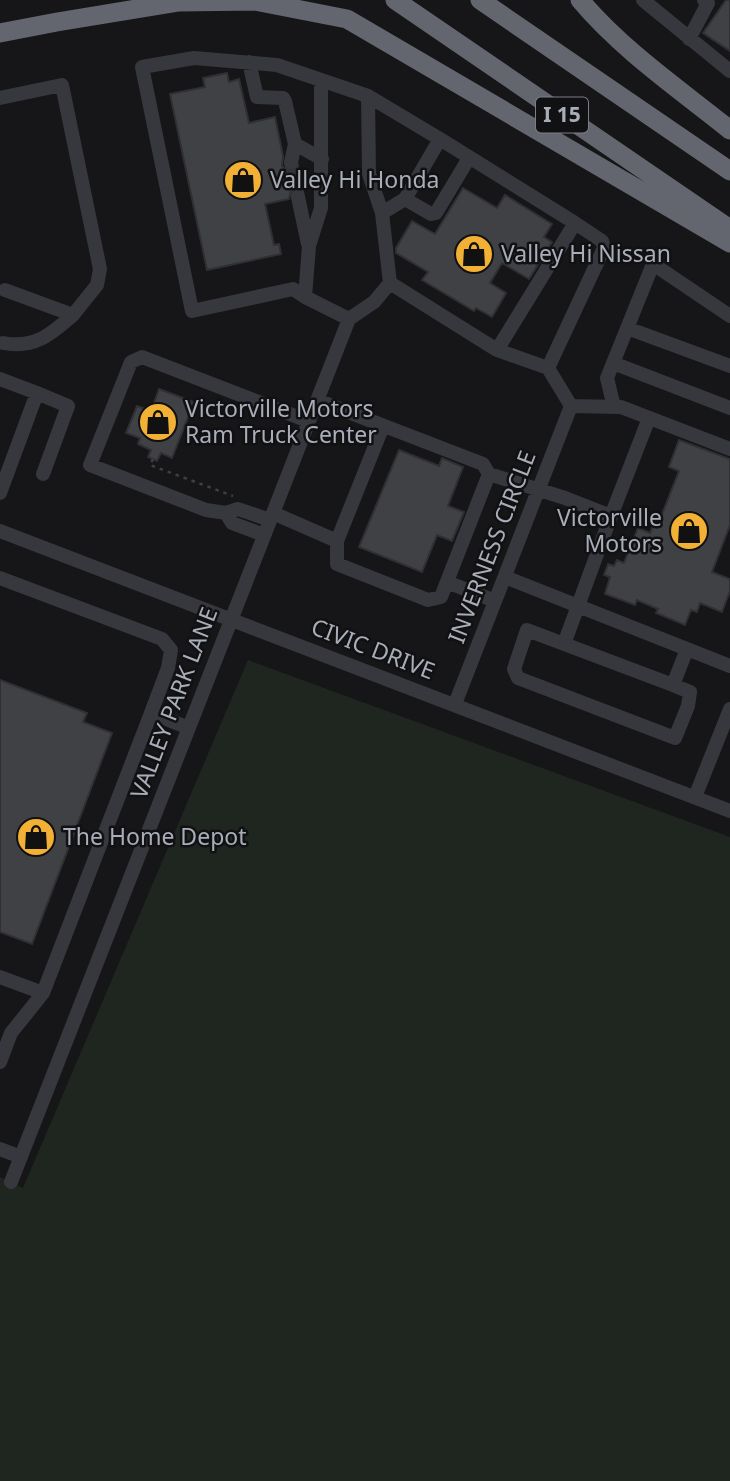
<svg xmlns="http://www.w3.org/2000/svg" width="730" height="1481" viewBox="0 0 730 1481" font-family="'Noto Sans',sans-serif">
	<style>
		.green { fill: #1e261f }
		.building { fill: #404145; stroke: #303034; stroke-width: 2 }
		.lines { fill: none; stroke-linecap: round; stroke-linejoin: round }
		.minor-tunnel { stroke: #333438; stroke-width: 14; stroke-dasharray: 14 7; stroke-linecap: butt }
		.path { stroke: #3d3f44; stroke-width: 2.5; stroke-dasharray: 3.5 5; stroke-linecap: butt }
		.minor { stroke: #37383d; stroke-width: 14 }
		.highway { stroke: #63666e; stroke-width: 19 }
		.labels { text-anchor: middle; stroke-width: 5; stroke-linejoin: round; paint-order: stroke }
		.shield { fill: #111113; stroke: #7b7e86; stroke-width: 2 }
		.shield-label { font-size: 21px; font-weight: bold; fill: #a8adb8 }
		.poi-label { font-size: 23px; fill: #a8adb8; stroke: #111113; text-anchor: start }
		.street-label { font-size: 23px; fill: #a8adb8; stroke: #111113 }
	</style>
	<rect width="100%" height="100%" fill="#161618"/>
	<path class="green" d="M248 660 730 837V1481H0V1177L23 1188Z"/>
	<path class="building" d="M726 0H730V51L703 33Z
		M227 73 229 82 239 79 249 123 275 117 283 156 282 166 288 171 297 170 301 188 291 190 289 199 265 204 274 245 279 244 281 254 207 270 170 94 205 87 203 78Z
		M463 188 497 208 505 195 552 224 544 237 552 242 529 279 502 263 490 283 506 293 492 317 476 308 474 311 422 280 428 272 396 253V248L412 221 435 234Z
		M159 389 194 402 172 458 161 453 157 461 148 457 151 450 138 444 140 438 126 433 137 406 151 411Z
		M679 440 730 459V525L712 572 730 579V591L722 612 700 603 697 612 691 610 685 625 656 613 658 609 637 600 635 605 605 594 610 577 604 575 608 564 614 566 617 560 624 563 638 528 650 533 653 526 657 527 679 471 669 467Z
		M399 450 439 466 442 458 463 467 448 506 464 512 452 541 437 535 422 572 359 547Z
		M0 680 87 713 83 722 112 733 32 944 0 932Z"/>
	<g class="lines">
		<path class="minor-tunnel" d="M291 162 298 197"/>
		<path class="path" d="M153 459 150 465 233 496"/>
		<path class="minor" d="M643 0 730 71
			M689 39 708 3 704 0
			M249 62 257 97 283 98 285 101 295 144 322 159
			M321 80 368 96 369 174 382 213 390 283 374 302 349 319 305 297 309 246 321 208Z
			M368 96 440 139
			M0 98 62 85 100 269 97 285 73 315 5 290
			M291 162 295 144
			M298 197 308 244
			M405 199 431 214 436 213 469 158
			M382 213 405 199 440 139 575 223 497 350 390 283
			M305 297 293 289 192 311 142 67 194 58 277 65 321 80
			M627 328 730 366
			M3 343C34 349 50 335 73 315
			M497 350 548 368 571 406
			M613 363 730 408
			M548 368 604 248 602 241 575 223
			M0 379 37 393 0 493
			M37 393 68 406 43 474
			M571 406 621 407 730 449
			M614 407 607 378 653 264 730 316
			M489 474 565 498 611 516 564 644
			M226 513 232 523 264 535
			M273 513 337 541V564L428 600 441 597 489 474 483 464 317 400
			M611 516 649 418
			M270 520 238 509 226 513 206 510 90 465 131 362 142 357 308 421
			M0 531 730 811
			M337 541 383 426
			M505 577 730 666
			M0 578 162 639 171 650 168 668 151 713 43 993 11 1033 0 1062
			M447 582 495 601
			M673 685 527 630 514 669 518 678 675 738 688 706 690 692 673 685 687 649
			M455 704 571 406
			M151 713 189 728
			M695 797 730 709
			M0 977 43 993
			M0 1149 21 1157
			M11 1182 349 319"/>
		<path class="highway" d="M395 0 730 229
			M480 0 730 171
			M580 0C622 50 679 89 730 130
			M0 33 57 22 179 2 255 1 347 19 730 243"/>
	</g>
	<defs>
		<symbol id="shop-disc" viewBox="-11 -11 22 22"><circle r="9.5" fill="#f2b134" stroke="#111113"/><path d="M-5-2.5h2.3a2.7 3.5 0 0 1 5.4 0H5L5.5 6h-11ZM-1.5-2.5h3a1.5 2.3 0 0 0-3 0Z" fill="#111"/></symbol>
	</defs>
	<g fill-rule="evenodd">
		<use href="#shop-disc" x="221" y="158" width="44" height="44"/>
		<use href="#shop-disc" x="452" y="232" width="44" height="44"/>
		<use href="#shop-disc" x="136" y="400" width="44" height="44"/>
		<use href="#shop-disc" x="667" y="509" width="44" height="44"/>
		<use href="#shop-disc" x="14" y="815" width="44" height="44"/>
	</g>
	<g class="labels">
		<rect class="shield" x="536" y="97.5" width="52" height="35" rx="5"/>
		<g class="shield-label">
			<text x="562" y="122">I 15</text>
		</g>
		<g class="poi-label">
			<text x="270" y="188">Valley Hi Honda</text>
			<text x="501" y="262">Valley Hi Nissan</text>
			<text x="185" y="417">Victorville Motors<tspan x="185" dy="26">Ram Truck Center</tspan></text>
			<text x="662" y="526" text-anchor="end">Victorville<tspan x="662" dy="26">Motors</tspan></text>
			<text x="63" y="845">The Home Depot</text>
		</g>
		<g class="street-label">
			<text transform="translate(492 547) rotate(-69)" y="8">INVERNESS CIRCLE</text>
			<text transform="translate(373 649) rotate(21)" y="8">CIVIC DRIVE</text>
			<text transform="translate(174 703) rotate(-69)" y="8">VALLEY PARK LANE</text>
		</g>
	</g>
</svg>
